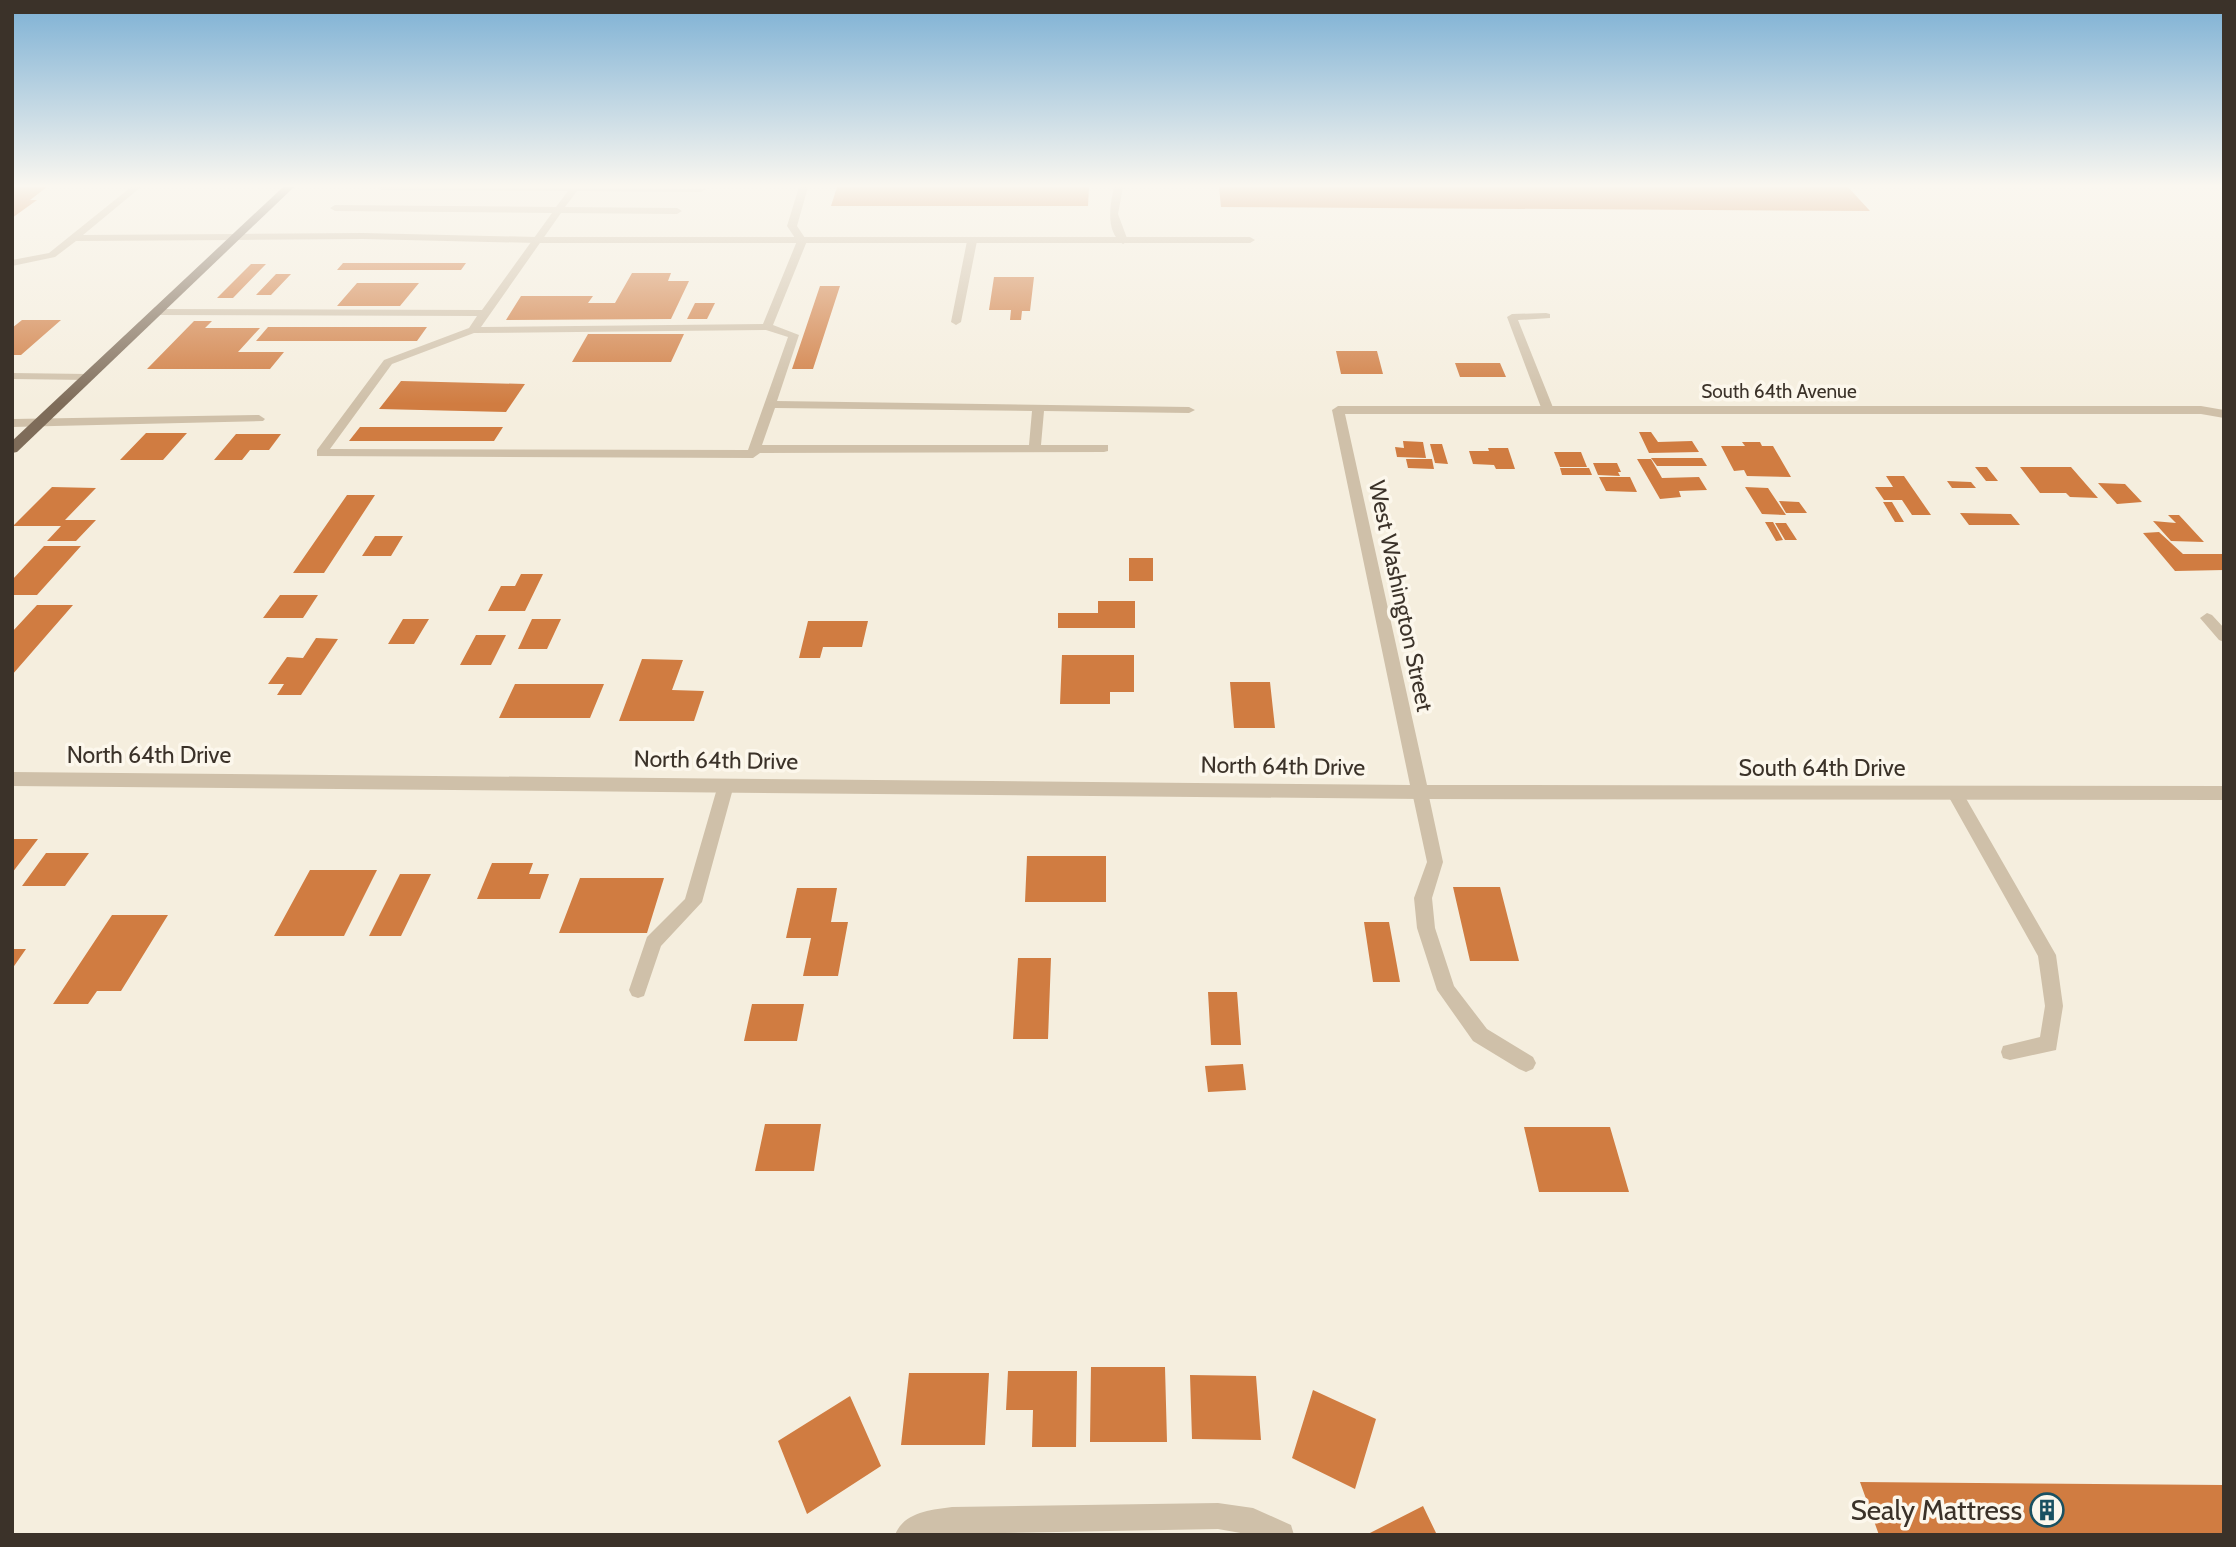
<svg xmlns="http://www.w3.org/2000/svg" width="2236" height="1547" viewBox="0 0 2236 1547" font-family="Cabin,sans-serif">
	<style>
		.building { fill: #d07c41 }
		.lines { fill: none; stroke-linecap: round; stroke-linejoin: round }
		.lane { fill: #cfc0a9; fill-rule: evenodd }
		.street { fill: #cfc0a9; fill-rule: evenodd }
		.primary { fill: #7e6c59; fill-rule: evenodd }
		.labels { text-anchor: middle; stroke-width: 7; stroke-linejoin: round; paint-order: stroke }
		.far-street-label { font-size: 19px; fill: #3b3229; stroke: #fcf7ec }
		.street-label { font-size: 23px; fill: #3b3229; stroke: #fcf7ec }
		.near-poi-label { font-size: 28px; fill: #3b3229; stroke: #fcf7ec; text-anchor: end }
	</style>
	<rect width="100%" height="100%" fill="#f5eede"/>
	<path class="building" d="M12 187H47L30 200H37L12 218Z
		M837 187H1089L1088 206H831Z
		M1219 187H1848L1870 211 1221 207Z
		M343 263H466L461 270H337Z
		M251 264H266L233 298H217Z
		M632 273H671L668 281H689L671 319 506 320 521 296H593L588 303H615Z
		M276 274H291L271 295H256Z
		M994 277H1034L1030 311H1022L1021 320H1010L1011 310H989Z
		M357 283H419L400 306H337Z
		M820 286H840L813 369H792Z
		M695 303H715L707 319H687Z
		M22 320H61L21 355H12V328Z
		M194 321H212L205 328H260L238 352H284L270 369H147Z
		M268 327H427L417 341H256Z
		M588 334H684L671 362H572Z
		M1336 351H1377L1383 374H1341Z
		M1455 363H1500L1506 377H1460Z
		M401 381 525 384 506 412 379 409Z
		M360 427H503L494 441H349Z
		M1639 432H1651L1658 442 1692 441 1699 452 1649 453Z
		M146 433H187L163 460H120Z
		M236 434H281L269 450H250L242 460H214Z
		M1403 441 1423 442 1426 458 1397 457 1395 447 1404 448Z
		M1742 442H1760L1762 446H1773L1791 477 1747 476 1744 470 1734 471 1721 446H1745Z
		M1430 444H1442L1448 464 1435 463Z
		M1488 448H1508L1515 469H1496L1494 465 1473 464 1469 451H1489Z
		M1554 452H1581L1587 467H1560Z
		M1651 458H1702L1707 466H1657Z
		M1406 459H1432L1434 469 1408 468Z
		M1637 459H1651L1662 478 1699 477 1707 490 1679 491 1681 497 1660 499Z
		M1593 463H1617L1621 472H1618L1620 476 1598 475Z
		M1975 467H1987L1998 481H1986Z
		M2020 467H2071L2098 498 2070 497 2066 493H2040Z
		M1560 468H1589L1592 475H1562Z
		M1886 476H1904L1931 515H1912L1902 500H1884L1875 487H1893Z
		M1599 477H1630L1637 492 1606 491Z
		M1947 481 1971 482 1976 488H1952Z
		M2098 483 2125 484 2142 502 2117 504Z
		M52 487 96 488 65 520H96L76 541H47L61 526H13Z
		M1745 487 1768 488 1786 515 1762 514Z
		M347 495H375L324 573H293Z
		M1779 501 1799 502 1807 513H1786Z
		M1883 502H1892L1904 522H1895Z
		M1960 513 2011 514 2020 525H1969Z
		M2168 515H2179L2204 542 2171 541 2153 521 2176 523Z
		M1765 522H1773L1783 540 1776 541Z
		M1775 523H1786L1797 540H1785Z
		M2159 532 2183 554H2224V570L2175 571 2143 533Z
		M375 536H403L391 556H362Z
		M44 546H81L37 595H12V580Z
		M1129 558H1153V581H1129Z
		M521 574H543L525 611H488L501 586H515Z
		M280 595H318L303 618H263Z
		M1098 601H1135V628H1058V613H1098Z
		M37 605H73L12 675V632Z
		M403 619H429L414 644H388Z
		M532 619H561L547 649H518Z
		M808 621H868L862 647H823L820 658H799Z
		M476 635H506L491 665H460Z
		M316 638 338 639 301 695H277L284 684H268L287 657 303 658Z
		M1062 655H1134V692H1110V704H1060Z
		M642 659 683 660 672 690 704 691 694 721H619Z
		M1230 682H1270L1275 728H1234Z
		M515 684H604L590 718H499Z
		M12 839H38L12 873Z
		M46 853H89L65 886H22Z
		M1027 856H1106V902H1025Z
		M492 863H533L529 874H549L540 899H477Z
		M310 870H377L344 936H274Z
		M400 874H431L401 936H369Z
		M580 878H664L647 933H559Z
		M1453 887H1500L1519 961H1470Z
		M797 888H837L831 922H848L838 976H803L811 938H786Z
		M112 915H168L121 991H97L88 1004H53Z
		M1364 922H1389L1400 982H1373Z
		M12 949H26L12 969Z
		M1018 958H1051L1048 1039H1013Z
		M1208 992H1237L1241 1045H1211Z
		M752 1004H804L797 1041H744Z
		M1243 1064 1246 1090 1208 1092 1205 1066Z
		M765 1124H821L814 1171H755Z
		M1524 1127H1610L1629 1192H1539Z
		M1091 1367H1165L1167 1442H1090Z
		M1008 1371H1077L1076 1447H1032L1033 1410H1006Z
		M909 1373H989L985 1445H901Z
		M1190 1375 1256 1376 1261 1440 1192 1439Z
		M1313 1390 1376 1419 1355 1489 1292 1458Z
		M850 1396 881 1466 807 1514 778 1441Z
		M1860 1482 2224 1485V1535H1879Z
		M1423 1506 1437 1535H1366Z"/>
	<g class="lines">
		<path class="lane" d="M131 187H141L83 235 236 234 241 237 236 240 76 241 55 257 12 266V260L49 253Z
			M378 187 706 189 701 192 577 191 565 207 677 208 682 211 677 214 561 213 481 327 763 324 797 241 787 226 799 187H808L797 226 807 241 773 325 799 335 777 401 1189 407 1195 410 1189 413 1044 411 1041 445H1108V451L1104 452 760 453 753 458 317 456V450L384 360 469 328 477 316 157 315 152 312 157 309 482 310 552 213 335 211 330 208 335 205 556 207 568 191 382 190ZM766 330 788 337 748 450 330 449 392 364 474 333ZM775 408 1032 411 1029 445H762Z
			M1114 187H1123L1118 214 1128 241 1123 244C1105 232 1110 205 1114 187Z
			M972 238 977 241 961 322 956 325 951 322 967 241Z
			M1546 313 1550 314V318L1518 320 1554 410 1548 413 1542 410 1507 317 1512 314Z
			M12 373 88 374 94 377 88 380 12 379Z
			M259 415 265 419 263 421 12 427V419Z
			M2207 613 2212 615 2224 628V642L2219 640 2200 618Z
			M726 779 732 781 734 785 702 902 661 946 644 996 638 998 632 996 629 990 647 937 685 899 718 785 720 781Z
			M1420 786 1426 788 1428 792 1443 862 1432 898 1435 928 1454 986 1487 1029 1533 1057 1536 1063 1533 1069 1526 1072 1519 1069 1473 1041 1437 990 1417 928 1414 898 1427 862 1412 792 1414 788Z
			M1954 786 1960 788 2056 955 2063 1006 2056 1050 2010 1060 2003 1058 2001 1052 2003 1046 2040 1037 2045 1006 2038 956 1946 792 1948 788Z"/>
		<path class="street" d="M363 233 536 237H1250L1255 240 1250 243H536L363 239 236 240 231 237 236 234Z
			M1338 406H2201L2224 410V418L2201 414H1345L1427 785 2224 786V800L1420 799 12 786V772L1410 785 1332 410Z
			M1218 1503 1253 1508 1291 1525 1294 1535H1252L1218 1529 895 1535C904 1512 930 1510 952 1507Z"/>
		<path class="primary" d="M283 187H294L17 452 12 453V441Z"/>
	</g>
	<linearGradient id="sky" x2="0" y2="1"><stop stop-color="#7cb0d4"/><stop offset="0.46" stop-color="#faf7f0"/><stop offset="1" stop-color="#faf7f0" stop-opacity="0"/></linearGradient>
	<rect width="2236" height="404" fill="url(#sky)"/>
	<defs>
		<symbol id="building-ring" viewBox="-11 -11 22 22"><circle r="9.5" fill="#fcf7ec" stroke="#1a5161" stroke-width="1.5"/><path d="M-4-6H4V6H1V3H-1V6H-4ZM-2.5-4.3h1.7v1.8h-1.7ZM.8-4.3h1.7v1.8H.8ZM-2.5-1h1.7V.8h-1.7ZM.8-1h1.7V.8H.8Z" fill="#1a5161"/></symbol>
	</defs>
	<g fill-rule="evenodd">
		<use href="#building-ring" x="2028" y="1491" width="38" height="38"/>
	</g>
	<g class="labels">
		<g class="far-street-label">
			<text x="1779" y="398">South 64th Avenue</text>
		</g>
		<g class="street-label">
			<text transform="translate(1401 596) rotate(78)" y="8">West Washington Street</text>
			<text x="149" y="763">North 64th Drive</text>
			<text transform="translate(716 760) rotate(1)" y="8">North 64th Drive</text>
			<text transform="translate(1283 766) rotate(1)" y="8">North 64th Drive</text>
			<text x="1822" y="776">South 64th Drive</text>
		</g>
		<g class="near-poi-label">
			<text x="2022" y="1520">Sealy Mattress</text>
		</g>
	</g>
	<rect width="2236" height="1547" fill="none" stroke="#3b3229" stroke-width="28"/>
</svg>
